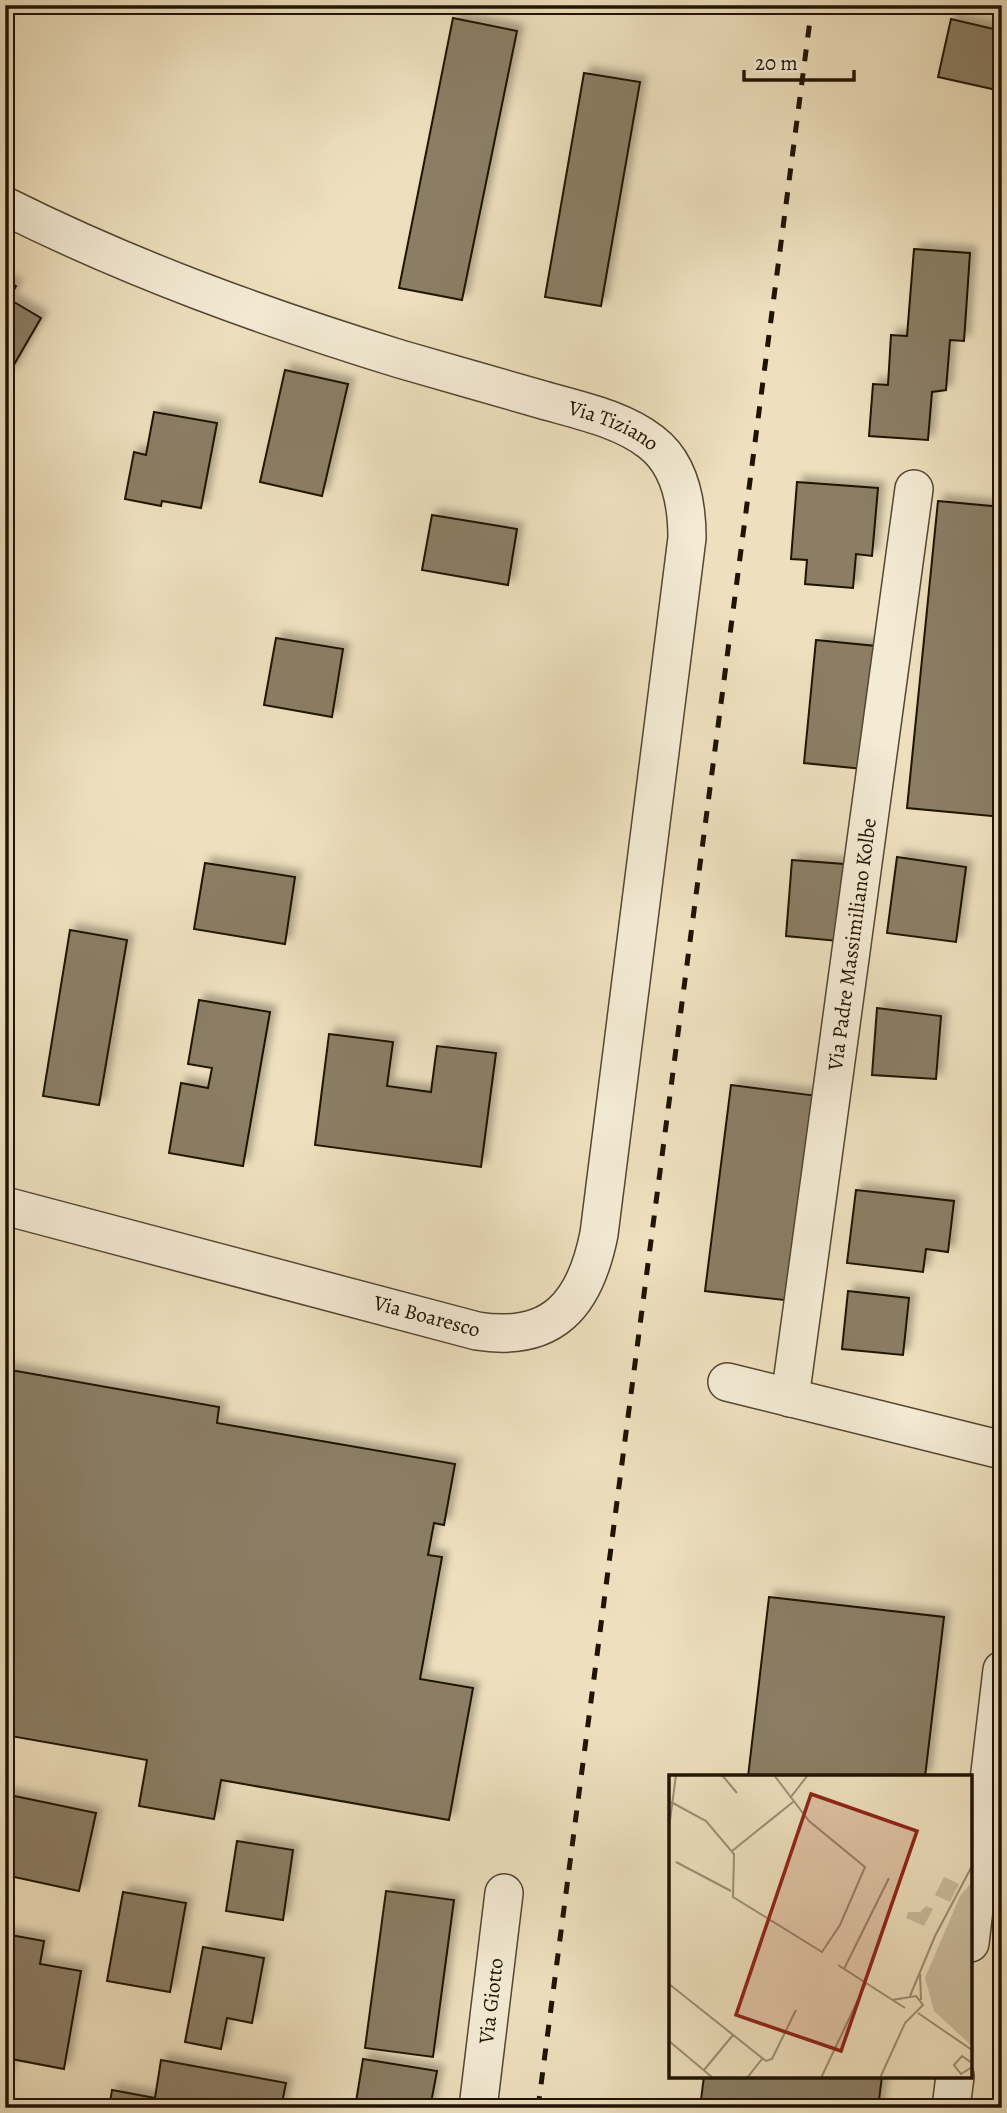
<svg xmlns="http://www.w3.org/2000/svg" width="1007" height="2113" viewBox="0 0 1007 2113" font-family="Alegreya,serif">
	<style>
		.building { fill: #8b7e65; stroke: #1f1304; stroke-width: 2; filter: url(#shadow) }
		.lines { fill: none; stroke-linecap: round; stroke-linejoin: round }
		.minor-casing { stroke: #534632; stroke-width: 40 }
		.minor { stroke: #f4ebd5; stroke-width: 37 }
		.rail { stroke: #1f1304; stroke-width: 5; stroke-dasharray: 12 12; stroke-linecap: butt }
		.labels { text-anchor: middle; stroke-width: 7; stroke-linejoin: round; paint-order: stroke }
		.street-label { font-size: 21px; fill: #1f1304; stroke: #f4ebd5 }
		.inset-road { fill: none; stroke: #9b8e74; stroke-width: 2 }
		.view { fill: #8f2418; fill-opacity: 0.15; stroke: #8f2418; stroke-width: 3.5 }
		.inset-edge { fill: none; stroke: #1f1304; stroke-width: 3.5 }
	</style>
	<defs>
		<filter id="shadow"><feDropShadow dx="6" dy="-6" stdDeviation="3.5" flood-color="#0004"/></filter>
	</defs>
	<rect width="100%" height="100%" fill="#eee0be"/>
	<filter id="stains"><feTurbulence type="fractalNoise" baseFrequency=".00286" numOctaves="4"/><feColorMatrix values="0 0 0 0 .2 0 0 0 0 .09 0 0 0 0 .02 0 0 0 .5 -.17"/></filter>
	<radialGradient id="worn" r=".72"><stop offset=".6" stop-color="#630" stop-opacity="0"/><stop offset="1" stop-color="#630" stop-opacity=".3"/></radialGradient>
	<path class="building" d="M453 18 517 31 462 300 399 288Z
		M951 19 1002 31 1001 91 938 77Z
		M584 73 640 82 601 306 545 297Z
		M914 249 970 253 964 341 950 340 946 390 932 392 928 440 869 436 873 384 888 385 891 335 907 336Z
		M5 279 16 286 9 299 41 318 8 375 5 373Z
		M285 370 348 384 322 496 260 482Z
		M154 412 217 423 201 508 162 501 161 506 125 499 134 452 146 455Z
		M797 482 878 488 872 556 856 554 853 588 805 584 807 560 791 559Z
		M938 501 1002 507V640L994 717 1002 718V817L907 808Z
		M432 515 517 529 508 585 422 570Z
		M276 638 343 649 332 717 264 705Z
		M816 640 876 646 863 769 804 763Z
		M897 857 966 867 956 942 887 933Z
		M792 860 844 864 838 941 786 936Z
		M205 863 295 877 285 944 194 929Z
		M70 930 127 940 99 1105 43 1096Z
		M199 1000 270 1012 243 1166 169 1153 181 1083 208 1088 212 1068 188 1064Z
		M877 1008 941 1016 936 1079 872 1075Z
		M329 1034 393 1042 387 1086 431 1092 437 1046 496 1053 481 1167 315 1145Z
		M731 1085 818 1096 793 1301 705 1291Z
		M856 1190 954 1201 948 1252 926 1249 923 1272 847 1263Z
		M848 1291 909 1298 903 1355 842 1349Z
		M5 1369 219 1407 217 1423 455 1464 444 1525 434 1523 428 1555 442 1557 420 1679 473 1688 449 1820 221 1780 214 1819 139 1806 147 1760 5 1735Z
		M769 1597 944 1617 925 1777H748Z
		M5 1794 96 1813 79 1891 5 1875Z
		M237 1841 293 1850 283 1920 226 1911Z
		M386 1891 454 1900 433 2057 365 2048Z
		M123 1892 186 1903 170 1992 107 1981Z
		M5 1934 44 1941 40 1964 81 1971 64 2069 11 2059 6 2083Z
		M203 1947 264 1958 252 2023 227 2018 221 2049 185 2042Z
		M363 2059 437 2071 430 2108H355Z
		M161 2060 286 2083 281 2108H109L112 2090 155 2098Z
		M704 2076H882L878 2108H700Z"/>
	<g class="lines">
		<defs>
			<g id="minor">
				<path id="s1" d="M5 206C133 270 264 317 400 359 448 373 495 386 543 400 578 410 622 419 651 442 680 464 687 504 687 538L599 1234C585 1304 553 1343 477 1331L5 1206"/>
				<path d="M727 1382 1002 1450"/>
				<path id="s2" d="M790 1398 914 489"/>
				<path d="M970 1943 1002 1670"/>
				<path id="s3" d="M478 2108 504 1893"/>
				<path d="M951 2108 955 2076"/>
			</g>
		</defs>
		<use href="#minor" class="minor-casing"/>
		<use href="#minor" class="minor"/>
		<path class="rail" d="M538 2108 812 5"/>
	</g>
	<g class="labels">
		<g class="street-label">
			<text dy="7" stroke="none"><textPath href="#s1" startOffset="648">Via Tiziano</textPath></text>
			<text dy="7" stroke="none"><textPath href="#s2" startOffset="458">Via Padre Massimiliano Kolbe</textPath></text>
			<text transform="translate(427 1316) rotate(15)" y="7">Via Boaresco</text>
			<text dy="7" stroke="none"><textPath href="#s3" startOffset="108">Via Giotto</textPath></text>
		</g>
	</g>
	<g transform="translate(669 1775)">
		<rect width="303" height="303" fill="#eee0be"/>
		<path d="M275 102 290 109 281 127 266 120ZM303 107V271L265 236 256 203 291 121ZM257 131 264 134 255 151 237 143 239 137H251Z" fill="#cbbd9e"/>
		<path class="inset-road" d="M53 0 68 18M121 23 139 0M2 27 37 46 65 79 64 122 153 177 171 150 196 92 140 46 105 0M0 53 7 0M63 76 124 27M7 87 62 116M169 190 236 233M175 194 220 103M251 199 252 225M0 209 97 286 103 284 127 235M241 221 266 161 303 91M249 238 303 275M0 266 44 303M303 288 293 281 285 290 292 299 303 292M35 295 64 260M78 303 93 284M152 303 197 208M211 303 236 248 254 230 247 221 223 225"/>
		<path class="view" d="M142 19 248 56 172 276 67 240Z"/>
		<rect width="303" height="303" class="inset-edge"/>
	</g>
	<rect width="1007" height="2113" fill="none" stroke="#eee0be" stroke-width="28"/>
	<rect x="7" y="7" width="993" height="2099" fill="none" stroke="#1f1304" stroke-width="3.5"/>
	<rect x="14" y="14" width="979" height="2085" fill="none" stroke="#1f1304" stroke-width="2"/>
	<path d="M744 70v10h110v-10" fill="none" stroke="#1f1304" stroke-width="3.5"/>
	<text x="755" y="70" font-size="21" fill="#1f1304" stroke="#f4ebd5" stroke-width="5" paint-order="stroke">20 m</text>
	<rect width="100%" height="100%" filter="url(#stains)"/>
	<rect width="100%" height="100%" fill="url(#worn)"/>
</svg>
